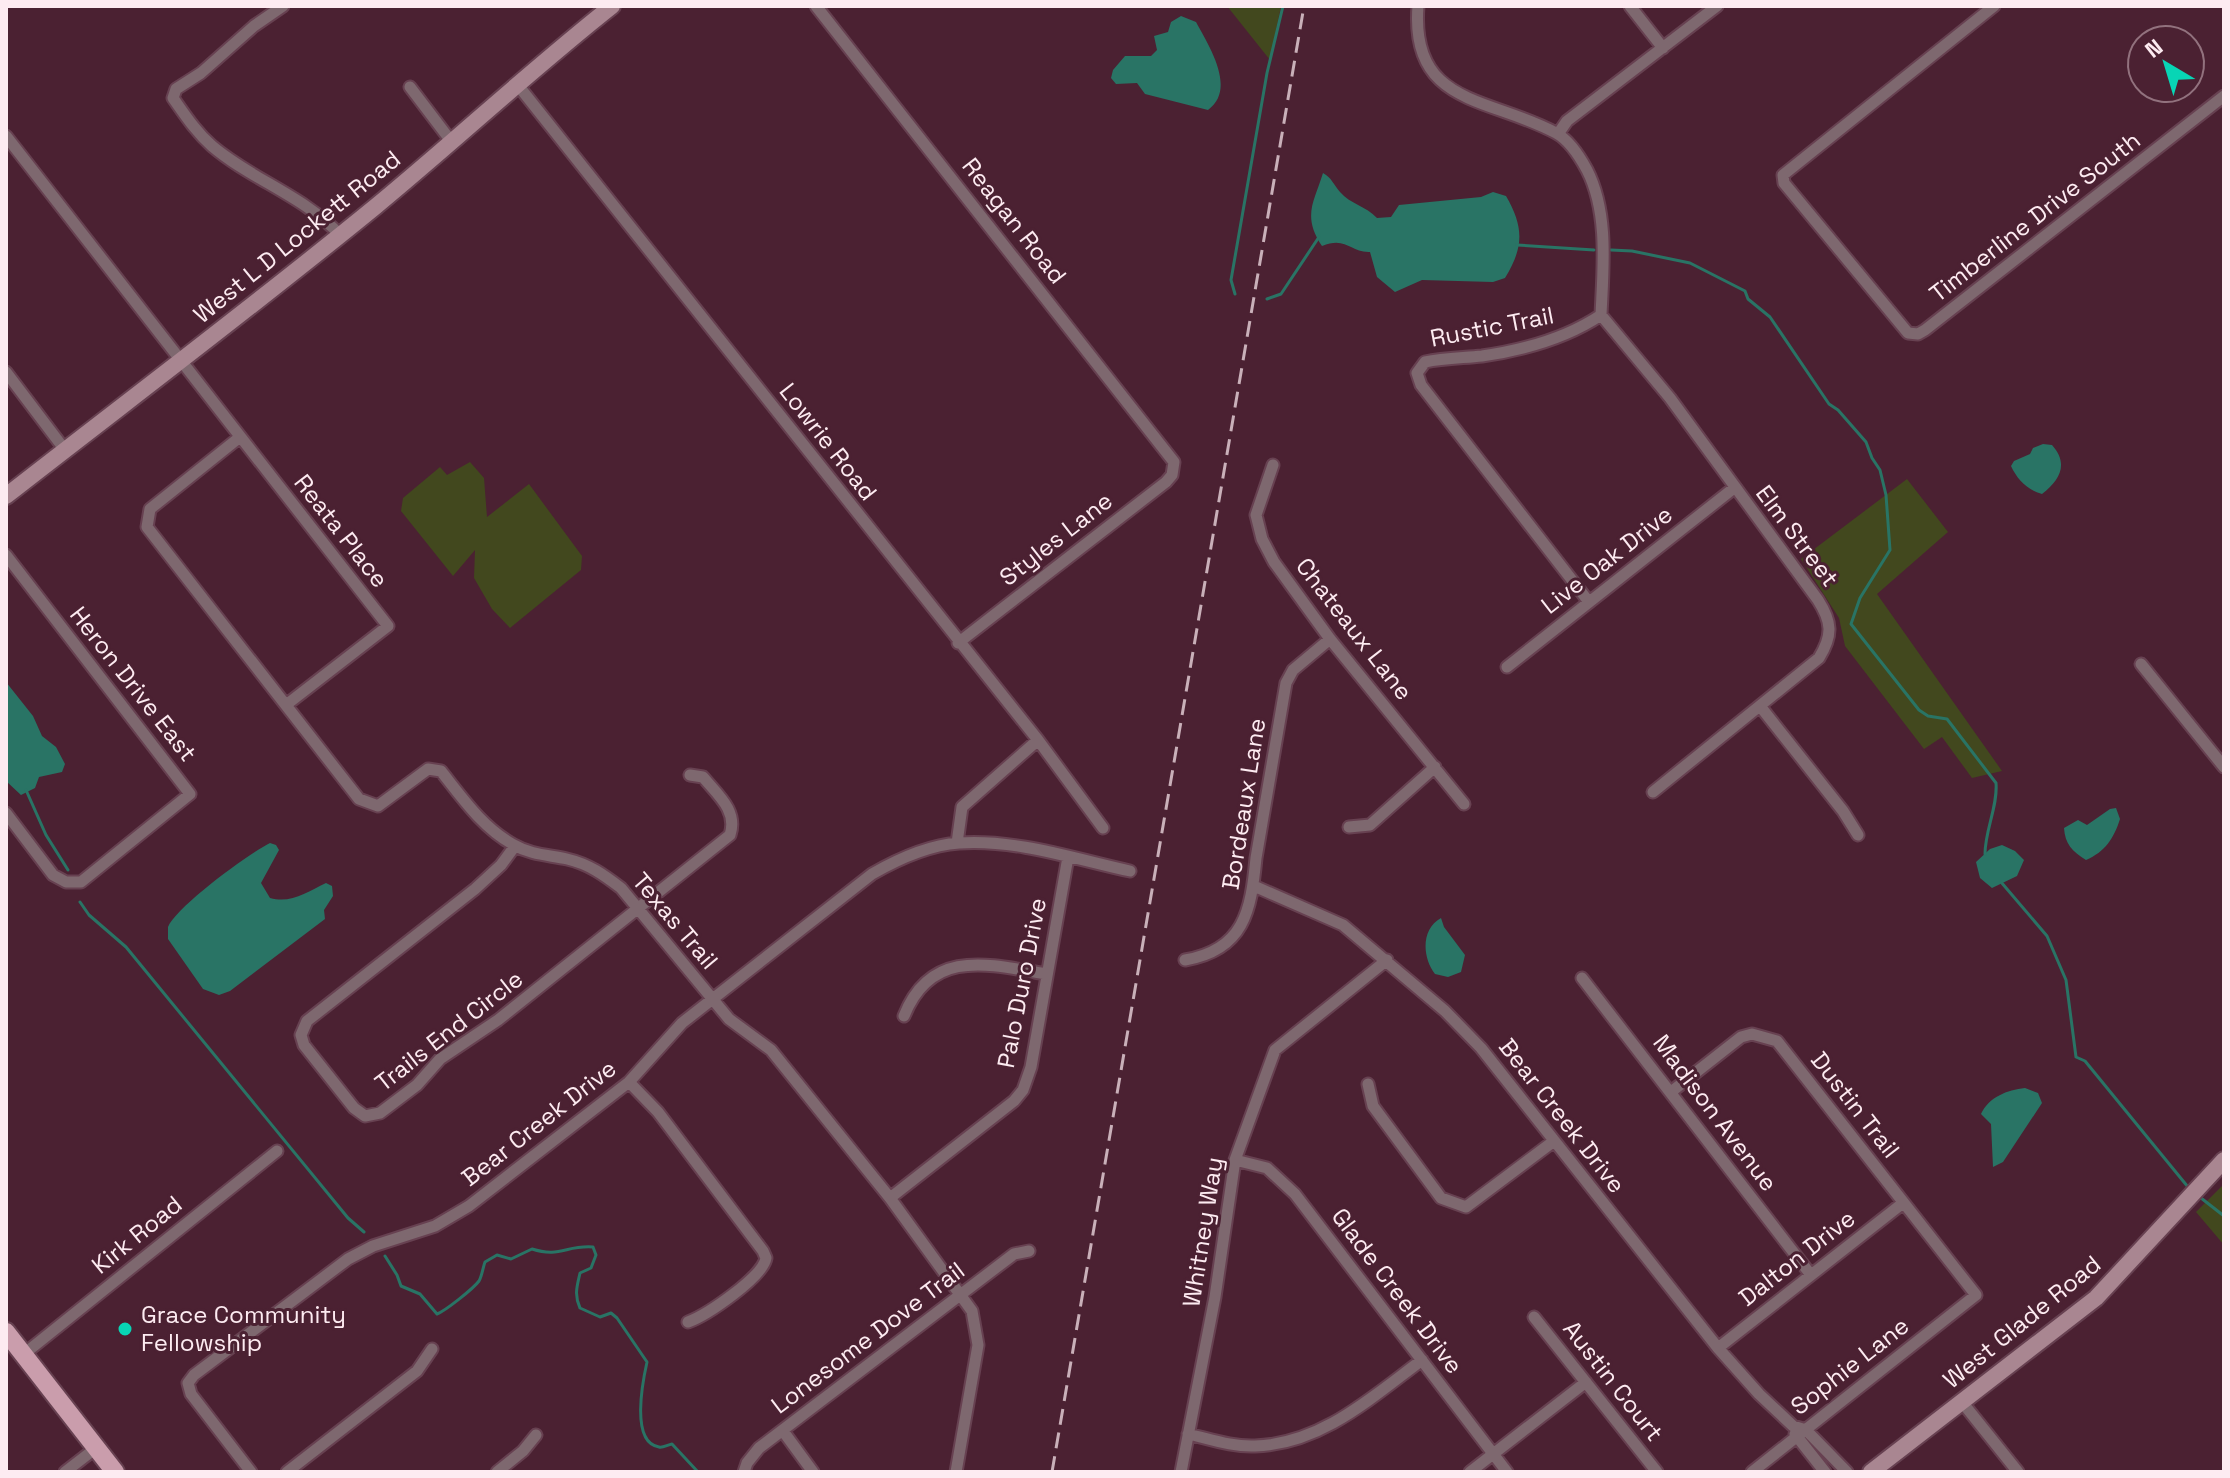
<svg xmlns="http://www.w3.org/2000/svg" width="2230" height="1478" viewBox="0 0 2230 1478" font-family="'Space Grotesk',sans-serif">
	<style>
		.green { fill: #42481e }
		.water { fill: #297465 }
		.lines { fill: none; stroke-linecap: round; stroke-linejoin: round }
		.stream { stroke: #297465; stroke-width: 3 }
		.minor-casing { stroke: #674151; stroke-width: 15 }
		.secondary-casing { stroke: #674151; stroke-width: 20 }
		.primary-casing { stroke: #674151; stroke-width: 22 }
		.minor { stroke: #7e686f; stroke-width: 11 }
		.secondary { stroke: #a98691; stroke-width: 16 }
		.primary { stroke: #ca9dac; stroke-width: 18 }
		.rail { stroke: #c9b0b9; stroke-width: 3; stroke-dasharray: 16 8; stroke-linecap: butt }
		.poi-dot { fill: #08d5b5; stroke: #4b2132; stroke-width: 3 }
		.labels { text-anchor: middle; stroke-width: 6; stroke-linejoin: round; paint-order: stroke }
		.street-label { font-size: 24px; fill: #fdebf1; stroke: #4b2132 }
		.poi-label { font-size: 24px; fill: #fdebf1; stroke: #4b2132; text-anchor: start }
	</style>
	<rect width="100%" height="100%" fill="#4b2132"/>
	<path class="green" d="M1227 6H1281L1270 60Z
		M470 462 484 478 487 517 529 484 582 556 581 570 510 628 492 609 474 578 475 550 453 576 401 511 403 498 440 467 447 475Z
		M1907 479 1948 532 1877 594 2002 771 1972 778 1942 737 1924 749 1845 646 1839 618 1801 559Z
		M2224 1184V1245L2196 1212Z"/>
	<path class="water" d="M1181 16 1196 22C1209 46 1237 89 1208 110L1145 94 1137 83 1116 84 1111 78 1113 70 1125 56H1151L1157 50 1154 36 1168 32 1171 22Z
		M1323 173C1332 178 1333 184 1340 192 1350 204 1366 206 1377 218L1391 217 1399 205 1481 197 1493 192 1506 196C1524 227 1524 247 1505 278L1493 282 1422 280 1395 292 1377 277 1370 252C1350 253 1347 236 1322 246 1302 216 1314 202 1323 173Z
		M2043 444 2052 445C2069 464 2060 480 2042 494 2027 490 2017 479 2011 466L2014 461 2030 454 2033 448Z
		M6 682 33 716 42 736 56 747 65 764 62 772 39 777 35 788 21 795 6 781Z
		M2116 808 2120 819C2114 838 2105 852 2086 860 2072 851 2065 844 2064 828L2078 820 2087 825 2110 809Z
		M270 843 276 845 279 850 261 883 270 898C291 904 307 892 326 883L332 886 333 896 324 910 325 919 230 991 219 995 203 989 168 939V927C176 907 248 854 270 843Z
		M2002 845 2015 851 2024 860 2017 876 1992 888 1980 878 1976 862 1990 849Z
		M1441 918 1444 927 1465 955 1461 972 1448 977 1435 974C1422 957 1421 929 1441 918Z
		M2025 1088 2038 1093 2042 1103 2003 1162 1993 1167 1991 1124 1981 1114C1989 1097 2007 1090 2025 1088Z"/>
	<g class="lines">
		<path class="stream" d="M1517 245 1594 250
			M1611 250 1632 251 1690 263 1745 291 1748 299 1770 317 1829 404 1838 410 1866 442 1872 458 1880 470 1886 495 1890 550 1860 598 1851 624 1919 710 1928 716 1947 719 1996 783C1998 806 1985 830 1985 854
			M1235 294 1231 280 1267 73 1283 6
			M1267 299 1281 294 1319 237
			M26 790 46 835 68 870
			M2001 882 2047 936 2066 980 2076 1057 2085 1061 2188 1187
			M80 902 89 915 126 947 348 1218 364 1232
			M2201 1198 2224 1216
			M385 1256 397 1275 401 1286 420 1294 437 1314C445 1311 473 1289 479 1281 482 1276 483 1267 485 1262L497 1255 511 1259 532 1249C560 1258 566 1245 593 1247L596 1255 591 1268 580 1273C577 1286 574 1295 580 1308L600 1317 611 1313 617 1318 647 1362C643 1380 630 1443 659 1447 663 1448 667 1445 672 1444L698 1472"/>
		<defs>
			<path id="minor" d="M283 6 254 26 201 73 176 89 173 98C185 115 196 132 212 146 252 180 304 196 340 235
				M816 6 1174 462 1172 475 1166 482 958 643
				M1418 6C1410 106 1490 97 1556 133 1569 140 1580 157 1587 170 1609 213 1603 269 1601 315 1565 339 1524 350 1482 356 1463 358 1444 358 1425 362L1417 373 1421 385 1589 602
				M1630 6 1663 48
				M1994 6 1783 175 1784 183 1908 333 1918 334 1925 330 2224 96
				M517 84 1038 740 1103 828
				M410 87 451 141
				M1558 134 1567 121 1717 6
				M6 136 388 626 286 705
				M1601 315 1670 398 1818 600C1832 622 1833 635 1819 658L1653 792
				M6 372 65 450
				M240 437 150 509 147 527 359 799 378 806 428 769 441 771C463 799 483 828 514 845 531 855 549 855 567 859 589 864 604 875 621 888L729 1019 771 1050 890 1198 972 1311 978 1345 956 1472
				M1273 465 1256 515 1262 539 1274 562 1330 639 1464 804
				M6 555 190 794 81 882H66L53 875 6 813
				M2141 664 2224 767
				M1507 667 1734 488
				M1760 706 1843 811 1858 835
				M1349 827 1370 825 1435 767
				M957 843 962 807 1038 740
				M515 846 501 865 475 889 307 1021 301 1035 304 1045 354 1108 365 1116 380 1113 417 1085 440 1059 498 1020 730 835C738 811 718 795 703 777L690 775
				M1254 886 1343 925 1445 1011 1481 1048 1718 1348 1759 1394 1793 1426 1806 1430 1847 1472
				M1185 960C1244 950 1251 911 1256 858L1286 683 1293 670 1330 639
				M1582 978 1811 1275
				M904 1016C931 948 988 964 1046 974
				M629 1082 658 1112 763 1251 766 1258C763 1277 707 1315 688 1322
				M1368 1084 1373 1106 1441 1198 1466 1207 1554 1141
				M1671 1092 1741 1037 1752 1034 1777 1041 1976 1295 1752 1472
				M1235 1160 1267 1168 1295 1194 1507 1472
				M890 1198 1014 1101 1023 1090 1031 1067 1068 857
				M1534 1317 1657 1472
				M1718 1348 1903 1203
				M24 1354 277 1151
				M1962 1402 2018 1472
				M783 1431 813 1472
				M1188 1434C1210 1439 1232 1447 1255 1446 1321 1444 1371 1398 1422 1360
				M1795 1434 1825 1472
				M65 1472 96 1448
				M251 1472 191 1394 188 1383 194 1375 348 1259 373 1246 435 1226 469 1206 629 1082 682 1023 872 874C898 859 930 845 959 843 1016 839 1075 859 1130 871
				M287 1472 417 1371 432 1349
				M497 1472 523 1451 536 1435
				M744 1472 747 1463 759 1448 1014 1254 1029 1251
				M1181 1472 1215 1297 1235 1160 1275 1050 1387 960
				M1470 1472 1586 1382"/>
			<path id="secondary" d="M6 496C129 400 254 306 375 207 455 141 531 70 612 6
				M1871 1472 2096 1298 2224 1160"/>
			<path id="primary" d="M6 1332 115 1472"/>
		</defs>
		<use href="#minor" class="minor-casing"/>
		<use href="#secondary" class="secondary-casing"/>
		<use href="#primary" class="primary-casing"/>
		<use href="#minor" class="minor"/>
		<use href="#secondary" class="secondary"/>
		<use href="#primary" class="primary"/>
		<path class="rail" d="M1052 1472 1304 6"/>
	</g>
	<circle class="poi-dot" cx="125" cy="1329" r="8"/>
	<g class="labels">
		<g class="street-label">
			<text transform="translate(2035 217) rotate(-38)" y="8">Timberline Drive South</text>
			<text transform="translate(1014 221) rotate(52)" y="8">Reagan Road</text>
			<text transform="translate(297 237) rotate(-39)" y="8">West L D Lockett Road</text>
			<text transform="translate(1492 327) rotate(-11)" y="8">Rustic Trail</text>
			<text transform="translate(828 442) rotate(52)" y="8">Lowrie Road</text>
			<text transform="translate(341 531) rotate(52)" y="8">Reata Place</text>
			<text transform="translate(1797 536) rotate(53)" y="8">Elm Street</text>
			<text transform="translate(1056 539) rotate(-38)" y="8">Styles Lane</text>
			<text transform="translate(1607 560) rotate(-38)" y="8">Live Oak Drive</text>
			<text transform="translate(1354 629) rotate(52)" y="8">Chateaux Lane</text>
			<text transform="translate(133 684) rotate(52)" y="8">Heron Drive East</text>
			<text transform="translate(1244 804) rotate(-81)" y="8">Bordeaux Lane</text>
			<text transform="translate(675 921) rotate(50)" y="8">Texas Trail</text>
			<text transform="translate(1022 983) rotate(-79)" y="8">Palo Duro Drive</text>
			<text transform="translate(449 1031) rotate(-38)" y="8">Trails End Circle</text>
			<text transform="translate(1855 1105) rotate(52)" y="8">Dustin Trail</text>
			<text transform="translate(1715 1113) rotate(53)" y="8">Madison Avenue</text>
			<text transform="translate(1562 1116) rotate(52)" y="8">Bear Creek Drive</text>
			<text transform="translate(539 1123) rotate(-38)" y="8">Bear Creek Drive</text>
			<text transform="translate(1203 1232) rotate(-81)" y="8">Whitney Way</text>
			<text transform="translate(137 1235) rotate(-39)" y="8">Kirk Road</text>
			<text transform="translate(1797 1258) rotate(-38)" y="8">Dalton Drive</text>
			<text transform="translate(1397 1291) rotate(53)" y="8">Glade Creek Drive</text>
			<text transform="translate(2022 1322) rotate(-39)" y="8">West Glade Road</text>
			<text transform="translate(868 1338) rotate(-37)" y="8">Lonesome Dove Trail</text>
			<text transform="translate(1850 1366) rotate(-38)" y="8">Sophie Lane</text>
			<text transform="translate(1613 1381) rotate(52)" y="8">Austin Court</text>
		</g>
		<g class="poi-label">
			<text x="141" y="1323">Grace Community<tspan x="141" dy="28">Fellowship</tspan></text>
		</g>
	</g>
	<rect width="2230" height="1478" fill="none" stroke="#fdebf1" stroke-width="16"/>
	<g transform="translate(2166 64) rotate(322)"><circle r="38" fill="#4b2132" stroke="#92727e" stroke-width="2"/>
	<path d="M0-6L14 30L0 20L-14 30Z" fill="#08d5b5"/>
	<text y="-12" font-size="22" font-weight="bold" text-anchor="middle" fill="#fdebf1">N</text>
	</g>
</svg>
